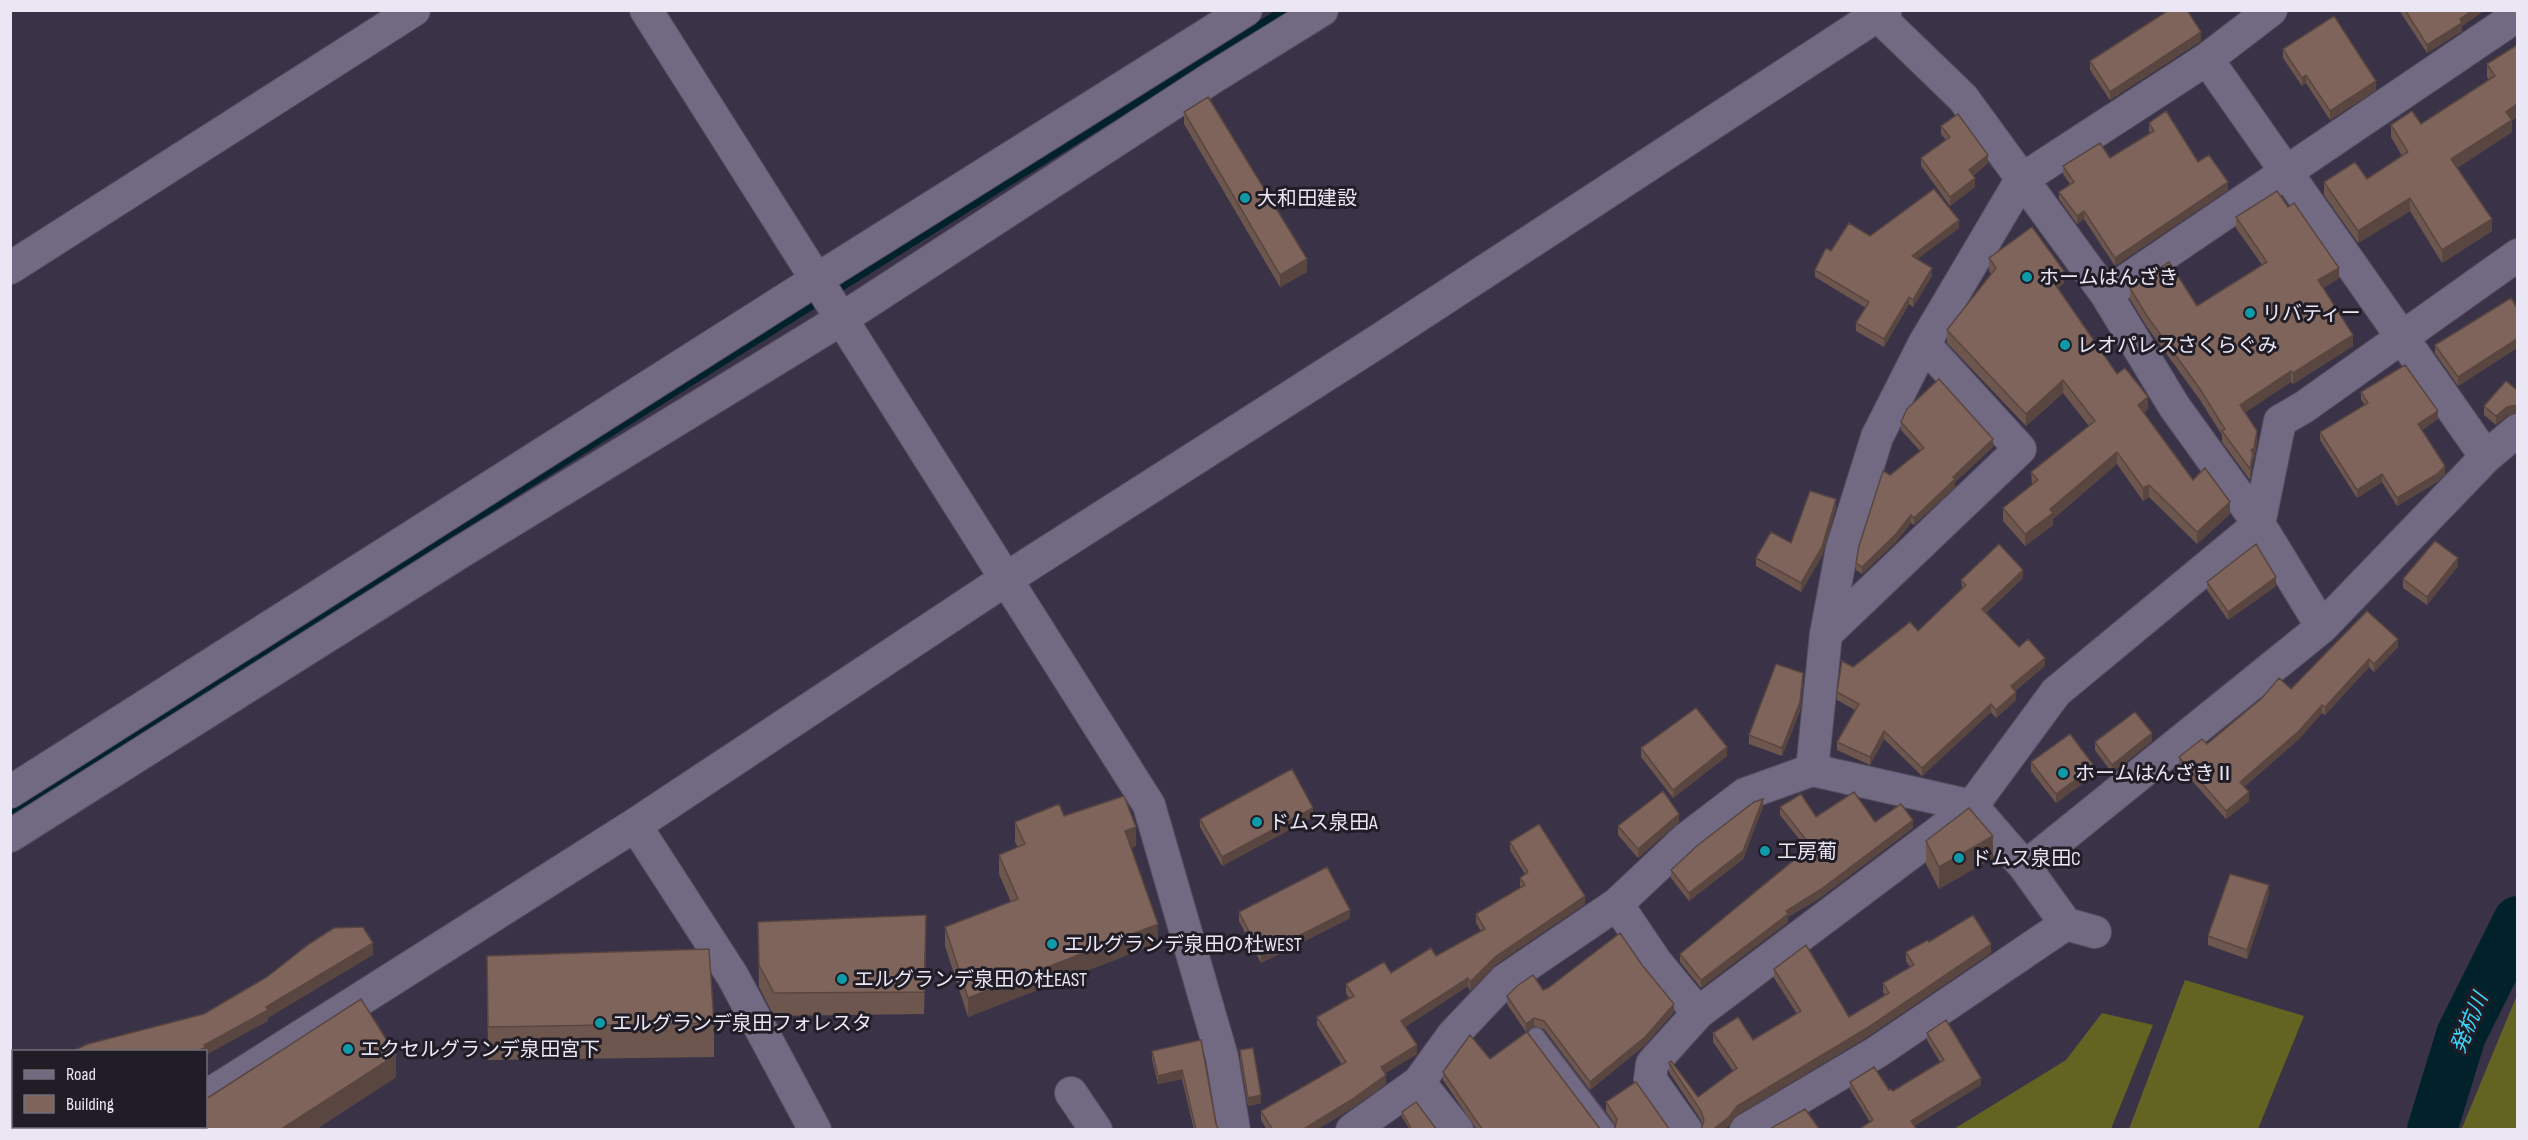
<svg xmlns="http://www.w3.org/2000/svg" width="2528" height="1140" viewBox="0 0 2528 1140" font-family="'Sofia Sans Condensed','Noto Sans JP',sans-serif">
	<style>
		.grass { fill: #636421 }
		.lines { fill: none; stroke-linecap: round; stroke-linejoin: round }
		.stream { stroke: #01222b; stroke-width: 8 }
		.river { stroke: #01222b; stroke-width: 50 }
		.service-casing { stroke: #564f61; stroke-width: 19 }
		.minor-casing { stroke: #564f61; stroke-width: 34 }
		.tertiary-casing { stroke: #564f61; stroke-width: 35 }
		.service { stroke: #726a82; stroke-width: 16 }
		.minor { stroke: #726a82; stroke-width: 32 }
		.tertiary { stroke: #726a82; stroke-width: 33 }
		.wall { fill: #6d564e }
		.shaded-wall { fill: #594640 }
		.building { fill: #7f645b; stroke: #594640; stroke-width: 1.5 }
		.culture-dot { fill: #0f9aa8; stroke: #201d26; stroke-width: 2 }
		.labels { text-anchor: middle; stroke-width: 6; stroke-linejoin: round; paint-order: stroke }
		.poi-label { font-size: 20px; fill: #eae6f3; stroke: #201d26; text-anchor: start }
		.water-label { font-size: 21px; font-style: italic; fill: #3cd7fc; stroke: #201d26 }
	</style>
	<rect width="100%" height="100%" fill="#3a3348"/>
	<path class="grass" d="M2185 980 2304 1016 2258 1129H2129Z
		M2517 995V1129H2462V1128Z
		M2102 1013 2153 1025 2111 1129H1954L2066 1060Z"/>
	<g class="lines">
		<path class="stream" d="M833 292 1284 10
			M10 812 822 299"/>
		<path class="river" d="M2432 1130 2461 1035 2518 921"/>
		<defs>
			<path id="service" d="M1536 1036 1607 1130"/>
			<path id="minor" d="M646 10 1149 805 1222 1057 1234 1130
				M1872 10 1963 98 2106 294 2174 406 2259 524 2322 627 2025 867
				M2207 59 2486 457 2322 627
				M10 268 414 10
				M2106 294 2518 15
				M2486 457 2518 430
				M1826 634 2020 449 1924 344
				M1812 770 1826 634 1842 549 1877 437 1924 344 2021 180 2207 59 2271 10
				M10 792 816 280 1246 10
				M635 825 732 975 815 1130
				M10 836 459 553 840 320 1212 78 1322 10
				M1617 904 1656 962 1698 1013
				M2066 924 2095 932
				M1071 1093 1096 1130
				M1352 1130 1419 1082
				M1457 1130 1419 1082 1453 1035 1505 980 1617 904 1686 839 1745 794 1812 770 1972 806
				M1686 1130 1650 1079 1652 1064 1698 1013 1960 816
				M1746 1130 1877 1052 2066 924 2025 867 1972 806 2056 692 2259 524 2280 421 2304 407 2518 255"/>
			<path id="tertiary" d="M206 1097 635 825 1006 579 1380 340 1885 10
				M154 1130 159 1126"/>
		</defs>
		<use href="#service" class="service-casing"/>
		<use href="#minor" class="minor-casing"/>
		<use href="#tertiary" class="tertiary-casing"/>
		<use href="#service" class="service"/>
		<use href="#minor" class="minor"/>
		<use href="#tertiary" class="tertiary"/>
	</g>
	<path class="wall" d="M2399 10H2485L2462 26V31L2427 53Z
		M2201 41 2110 100 2090 70V61Z
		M2517 45 2512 121V132L2457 168 2492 231 2442 263 2410 211 2358 243 2324 195V182L2367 179 2402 156 2391 137V125L2421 124 2489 80 2487 77V64Z
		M2283 49 2376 90 2330 120 2306 83 2302 86 2283 58Z
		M1184 112 1307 272 1280 287 1184 124Z
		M2149 123 2198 162 2228 190 2115 266 2084 219 2077 224 2059 199V192L2070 184 2063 174V166L2110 158 2150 133 2149 131Z
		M1941 126 1988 163 1973 176 1975 187 1950 206 1921 166V158L1946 140 1941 134Z
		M2236 217 2339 278 2323 288 2353 346 2293 384 2291 382 2245 412 2257 442 2254 459 2253 460 2250 480 2222 442V435L2200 400 2147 327 2130 299V288L2197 306 2262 265 2236 228Z
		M1959 228 1917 259 1932 276 1913 307 1909 304 1884 347 1856 331V323L1866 308 1815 277V270L1831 251 1870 236Z
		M1989 258 2064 283 2058 288 2117 374 2148 409 2143 413 2193 480 2230 514 2197 544 2149 497 2143 501 2117 464 2053 519V525L2025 546 2003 521V508L2032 485 2031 472 2089 426 2063 393 2026 426 1947 343V330L1991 274 1989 271Z
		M2517 308V348L2458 386 2435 353V345Z
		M2361 392 2438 419 2422 430 2445 474 2437 482 2397 506 2382 482 2357 498 2320 440V432L2365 405 2361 400Z
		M2484 406 2507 416 2496 425 2484 415Z
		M1901 422 1993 447 1955 482V487L1914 525 1911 523 1896 542 1862 574 1856 570V563L1890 475 1920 451 1901 430Z
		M1836 507 1822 556 1801 592 1756 566V558L1791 543Z
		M2458 566 2427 605 2403 588V579Z
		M2023 578 1986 613 2019 647 2045 666 2015 691 2016 700 1996 718 1991 712 1922 776 1884 739 1870 765 1837 750V742L1855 710 1837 700V692L1853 667 1918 631 1962 589 1961 580Z
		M2207 582 2276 586 2228 620 2207 590Z
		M2398 647 2374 672 2369 667 2325 715 2322 713 2299 739 2244 787 2249 801 2226 819 2179 766V757L2207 744 2291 689Z
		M1803 682 1800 711 1782 756 1749 744V735Z
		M2152 741 2112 773 2095 750V742Z
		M1641 748 1727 756 1673 798 1641 757Z
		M2031 762 2094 775 2056 803 2031 771Z
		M1763 807 1743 859 1689 901 1671 878V870Z
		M1780 807 1816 817 1875 822 1913 828 1820 898 1788 917V922L1701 988 1680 962V954L1807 849 1780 815Z
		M1064 816 1136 846 1131 848 1158 943 968 1017 945 946V927L1011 902 999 874V855L1018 847 1015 842V822Z
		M1313 817 1222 866 1200 827V819Z
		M1679 822 1638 858 1618 835V826Z
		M1926 841 1993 858 1939 889 1926 864Z
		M1510 842 1585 904 1495 965 1470 991 1468 986 1405 1027 1417 1054 1385 1073 1386 1084 1351 1109 1316 1130H1267L1261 1120V1111L1342 1065 1317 1025V1017L1349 998 1346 993V984L1391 973 1436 956 1481 931 1476 923V914L1521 887 1520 886V878L1525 874 1510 850Z
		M2269 894 2247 959 2208 945V936Z
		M1239 912 1350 918 1261 963 1239 921Z
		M758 922 926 937 924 1014 774 1016 759 987Z
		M1929 942 1991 953 1867 1037 1737 1115 1729 1126 1703 1128V1126L1701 1120 1669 1072V1063L1698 1097 1733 1071 1713 1042V1033L1753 1040 1797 1014 1774 978V969L1849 1017 1885 995 1883 992V983L1910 967 1906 961V952Z
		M487 956 714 1023V1057L488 1060Z
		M1543 990 1674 1012 1645 1045 1590 1090 1544 1029 1534 1026 1526 1032 1507 1004V996Z
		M1927 1033 1981 1085 1914 1126 1870 1122 1850 1089V1082L1893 1091 1940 1062 1927 1040Z
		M1201 1040 1216 1124 1219 1130H1194L1182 1079 1158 1084 1152 1059V1051Z
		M1240 1050 1261 1103 1248 1106 1240 1058Z
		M1490 1059 1601 1130H1477L1443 1080V1072Z
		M396 1077 315 1130H177V1126H206Z
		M1606 1102 1670 1130H1615L1616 1126 1606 1111Z
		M1402 1112 1437 1130H1410L1402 1117Z"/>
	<path class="shaded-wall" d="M2473 10H2485L2462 26V31L2427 53V45L2460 19Z
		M2201 32V41L2110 100V92Z
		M2306 75V83L2302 86V78Z
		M2376 81V90L2330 120V111Z
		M2517 104V117L2512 121V132L2451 172V159L2506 112Z
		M1988 155V163L1969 179V170Z
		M1975 178V187L1950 206V197Z
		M2228 182V190L2115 266V258Z
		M2410 198V211L2358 243V231Z
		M2084 211V219L2077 224V216Z
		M2492 219V231L2442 263V250Z
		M1959 220V228L1912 263V256Z
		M1307 259V272L1280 287V275Z
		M1932 268V276L1913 307V300Z
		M2339 268V278L2318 291V280Z
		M2064 271V283L2052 292V280Z
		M1909 297V304L1884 347V339Z
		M2353 335V346L2293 384V373Z
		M2517 339V348L2458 386V377Z
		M2291 371V382L2240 416V405Z
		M2063 380V393L2026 426V414Z
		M2148 397V409L2138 418V405Z
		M2517 405V413L2507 416 2496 425V416L2507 407Z
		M2438 411V419L2418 432V424Z
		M2257 431V442L2254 459 2253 460 2250 480 2251 450Z
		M1993 439V447L1955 482V487L1914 525V518L1953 477Z
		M2117 452V464L2053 519V525L2025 546V534L2050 509Z
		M2445 466V474L2437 482 2397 506V498Z
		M2382 474V482L2357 498V490Z
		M2149 485V497L2143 501V488Z
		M1836 499V507L1822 556 1801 592V583Z
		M2230 502V514L2197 544V532Z
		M1911 515V523L1896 542 1862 574V567Z
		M2458 558V566L2427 605V597Z
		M2023 570V578L1982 617V609Z
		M2276 577V586L2228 620V612Z
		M2398 639V647L2374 672V664Z
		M2045 658V666L2011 694V686Z
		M2369 659V667L2325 715V707Z
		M1803 673 1800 711 1782 756V748Z
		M2016 692V700L1996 718V710Z
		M1991 704V712L1922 776V768Z
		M2322 705V713L2299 739 2240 790V782Z
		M1884 731V739L1870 765V757Z
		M2152 733V741L2112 773V765Z
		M1727 747V756L1673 798V790Z
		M2094 766V775L2056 803V794Z
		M2249 792V801L2226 819V811Z
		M1763 799V807L1743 859 1689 901V893Z
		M1313 808V817L1222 866V857Z
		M1679 814V822L1638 858V849Z
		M1913 820V828L1820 898 1788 917V922L1701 988V980L1786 911Z
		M1136 827V846L1125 850V831Z
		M1993 836V858L1939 889V867Z
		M2269 885V894L2247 959V950Z
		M1585 896V904L1495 965 1470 991V982L1495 957Z
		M1350 910V918L1261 963V955Z
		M1158 924V943L968 1017V998Z
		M373 943V955L268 1018V1021L206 1055V1052H192Z
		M1991 944V953L1867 1037 1737 1115 1729 1126 1724 1130H1712L1737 1106Z
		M1468 978V986L1401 1030V1021Z
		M1674 1004V1012L1645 1045 1590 1090V1082Z
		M1534 1018V1026L1526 1032V1024Z
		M1417 1045V1054L1381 1076V1067Z
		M396 1055V1077L315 1130H280Z
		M1182 1070V1079L1158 1084V1076Z
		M1386 1075V1084L1351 1109 1316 1130H1302Z
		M1981 1078V1085L1911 1128V1121Z
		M1261 1095V1103L1248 1106V1098Z
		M14 1126H37L31 1130H10V1128Z"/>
	<path class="building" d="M2169 10H2187L2201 32 2110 92 2090 61Z
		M2405 10H2473L2460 19 2462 23 2427 45Z
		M2334 16 2376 81 2330 111 2306 75 2302 78 2283 49Z
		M2517 45V104L2506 112 2512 120 2451 159 2492 219 2442 250 2410 198 2358 231 2324 182 2355 162 2367 179 2408 152 2391 125 2412 111 2421 124 2495 76 2487 64Z
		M1208 97 1307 259 1280 275 1184 112Z
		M2166 111 2198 162 2209 155 2228 182 2115 258 2084 211 2077 216 2059 192 2074 182 2063 166 2100 143 2110 158 2154 131 2149 123Z
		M1958 114 1988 155 1969 170 1975 178 1950 197 1921 158 1950 137 1941 126Z
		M1934 189 1959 220 1912 256 1932 268 1913 300 1909 297 1884 339 1856 323 1869 302 1815 270 1826 248 1831 251 1849 223 1870 236Z
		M2277 191 2288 207 2294 203 2339 268 2318 280 2353 335 2293 373 2291 371 2240 405 2257 431 2254 448 2251 450 2253 453 2250 469 2222 431 2225 429 2200 389 2147 316 2130 288 2169 262 2197 306 2267 262 2236 217Z
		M2032 227 2064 271 2052 280 2117 374 2125 368 2148 397 2138 405 2193 480 2205 468 2230 502 2197 532 2149 485 2143 488 2117 452 2050 509 2053 513 2025 534 2003 508 2038 480 2031 472 2095 421 2063 380 2026 414 1947 330 1996 268 1989 258Z
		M2511 298 2517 308V339L2458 377 2435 345Z
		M2405 365 2438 411 2418 424 2445 466 2437 474 2397 498 2382 474 2357 490 2320 432 2368 403 2361 392Z
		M1939 379 1993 439 1953 477 1955 479 1914 518 1911 515 1896 534 1862 567 1856 563 1859 546 1883 471 1890 475 1924 448 1901 422 1907 409Z
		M2506 381 2517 390V405L2507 407 2496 416 2484 406Z
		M1810 491 1836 499 1822 547 1801 583 1756 558 1771 532 1791 543Z
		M2435 541 2458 558 2427 597 2403 579Z
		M1999 544 2023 570 1982 609 2019 647 2028 639 2045 658 2011 686 2016 692 1996 710 1991 704 1922 768 1884 731 1870 757 1837 742 1859 704 1837 692 1842 661 1853 667 1910 622 1918 631 1966 585 1961 580Z
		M2256 544 2276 577 2228 612 2207 582Z
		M2367 611 2398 639 2374 664 2369 659 2325 707 2322 705 2299 731 2240 782 2249 792 2226 811 2179 757 2202 739 2207 744 2262 698 2279 678 2291 689Z
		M1776 664 1803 673 1800 702 1782 748 1749 735Z
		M1696 708 1727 747 1673 790 1641 748Z
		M2135 712 2152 733 2112 765 2095 742Z
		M2070 734 2094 766 2056 794 2031 762Z
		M1292 769 1313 808 1222 857 1200 819Z
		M1663 791 1679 814 1638 849 1618 826Z
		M1854 792 1875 822 1901 804 1913 820 1820 890 1786 911 1788 914 1701 980 1680 954 1811 846 1780 807 1801 794 1816 817Z
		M1124 796 1136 827 1125 831 1158 924 968 998 945 927 1018 899 999 855 1025 844 1015 822 1059 804 1064 816Z
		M1763 799 1743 851 1689 893 1671 870 1698 845 1754 802Z
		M1969 808 1993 836 1939 867 1926 841Z
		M1539 824 1585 896 1495 957 1470 982 1468 978 1401 1021 1417 1045 1381 1067 1386 1075 1351 1100 1302 1130H1273L1261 1111 1346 1062 1317 1017 1354 996 1346 984 1384 962 1391 973 1431 948 1436 956 1485 929 1476 914 1525 885 1520 878 1528 872 1510 842Z
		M1327 867 1350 910 1261 955 1239 912Z
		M2230 874 2269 885 2247 950 2208 936Z
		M926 915 924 992 774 993 759 965 758 922Z
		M1973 915 1991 944 1867 1028 1737 1106 1729 1117 1712 1130H1701L1704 1120 1701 1111 1669 1063 1671 1061 1698 1097 1737 1068 1713 1033 1738 1017 1753 1040 1801 1011 1774 969 1806 945 1849 1017 1889 993 1883 983 1914 965 1906 952 1928 940 1929 942Z
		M363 927 373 943 266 1007 268 1010 204 1045 205 1048 192 1052H71L88 1044 204 1014 267 977 309 944 334 928Z
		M1620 933 1642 965 1674 1004 1645 1037 1590 1082 1544 1021 1534 1018 1526 1024 1507 996 1517 986 1533 975 1543 990 1548 988Z
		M709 949 714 1023 488 1027 487 956Z
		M361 999 396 1055 280 1130H185L183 1126H206V1099Z
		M1946 1020 1981 1078 1911 1121 1917 1130H1858L1873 1120 1850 1082 1874 1067 1889 1090 1891 1089 1893 1091 1944 1060 1927 1033Z
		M1527 1032 1601 1130H1483L1475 1119 1443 1072 1470 1035 1490 1059Z
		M1201 1040 1216 1124 1219 1130H1196L1182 1070 1158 1076 1152 1051Z
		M1253 1048 1261 1095 1248 1098 1240 1050Z
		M14 1079V1126L10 1128V1080Z
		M1636 1082 1670 1130H1617L1615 1127 1617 1119 1606 1102Z
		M1416 1102 1437 1130H1412L1402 1112Z
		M1805 1109 1820 1130H1768Z"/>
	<g class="culture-dot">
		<circle cx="1245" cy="198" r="6"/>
		<circle cx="2027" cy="277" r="6"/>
		<circle cx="2250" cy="313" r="6"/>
		<circle cx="2065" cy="345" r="6"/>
		<circle cx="2063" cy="773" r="6"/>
		<circle cx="1257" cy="822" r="6"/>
		<circle cx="1765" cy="851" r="6"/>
		<circle cx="1959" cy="858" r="6"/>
		<circle cx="1052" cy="944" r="6"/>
		<circle cx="842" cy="979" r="6"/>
		<circle cx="600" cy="1023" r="6"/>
		<circle cx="348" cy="1049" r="6"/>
	</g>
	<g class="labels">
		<g class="poi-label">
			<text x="1257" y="205">大和田建設</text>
			<text x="2039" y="284">ホームはんざき</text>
			<text x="2262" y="320">リバティー</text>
			<text x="2077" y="352">レオパレスさくらぐみ</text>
			<text x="2075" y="780">ホームはんざきⅡ</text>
			<text x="1269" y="829">ドムス泉田A</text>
			<text x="1777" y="858">工房葡</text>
			<text x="1971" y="865">ドムス泉田C</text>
			<text x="1064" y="951">エルグランデ泉田の杜WEST</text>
			<text x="854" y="986">エルグランデ泉田の杜EAST</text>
			<text x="612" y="1030">エルグランデ泉田フォレスタ</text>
			<text x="360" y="1056">エクセルグランデ泉田宮下</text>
		</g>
		<g class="water-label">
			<text transform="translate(2469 1023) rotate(-67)" y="7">発杭川</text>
		</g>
	</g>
	<rect width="2528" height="1140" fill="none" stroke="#eae6f3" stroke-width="24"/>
	<rect x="12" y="1050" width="195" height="78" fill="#201d26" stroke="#716d78" stroke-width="1.5"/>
	<rect x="24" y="1070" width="30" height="9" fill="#726a82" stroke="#716d78" stroke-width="1.5"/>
	<text x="66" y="1080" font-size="18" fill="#eae6f3">Road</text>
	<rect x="24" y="1095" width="30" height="18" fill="#7f645b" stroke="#716d78" stroke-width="1.5"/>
	<text x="66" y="1110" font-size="18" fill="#eae6f3">Building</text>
</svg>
